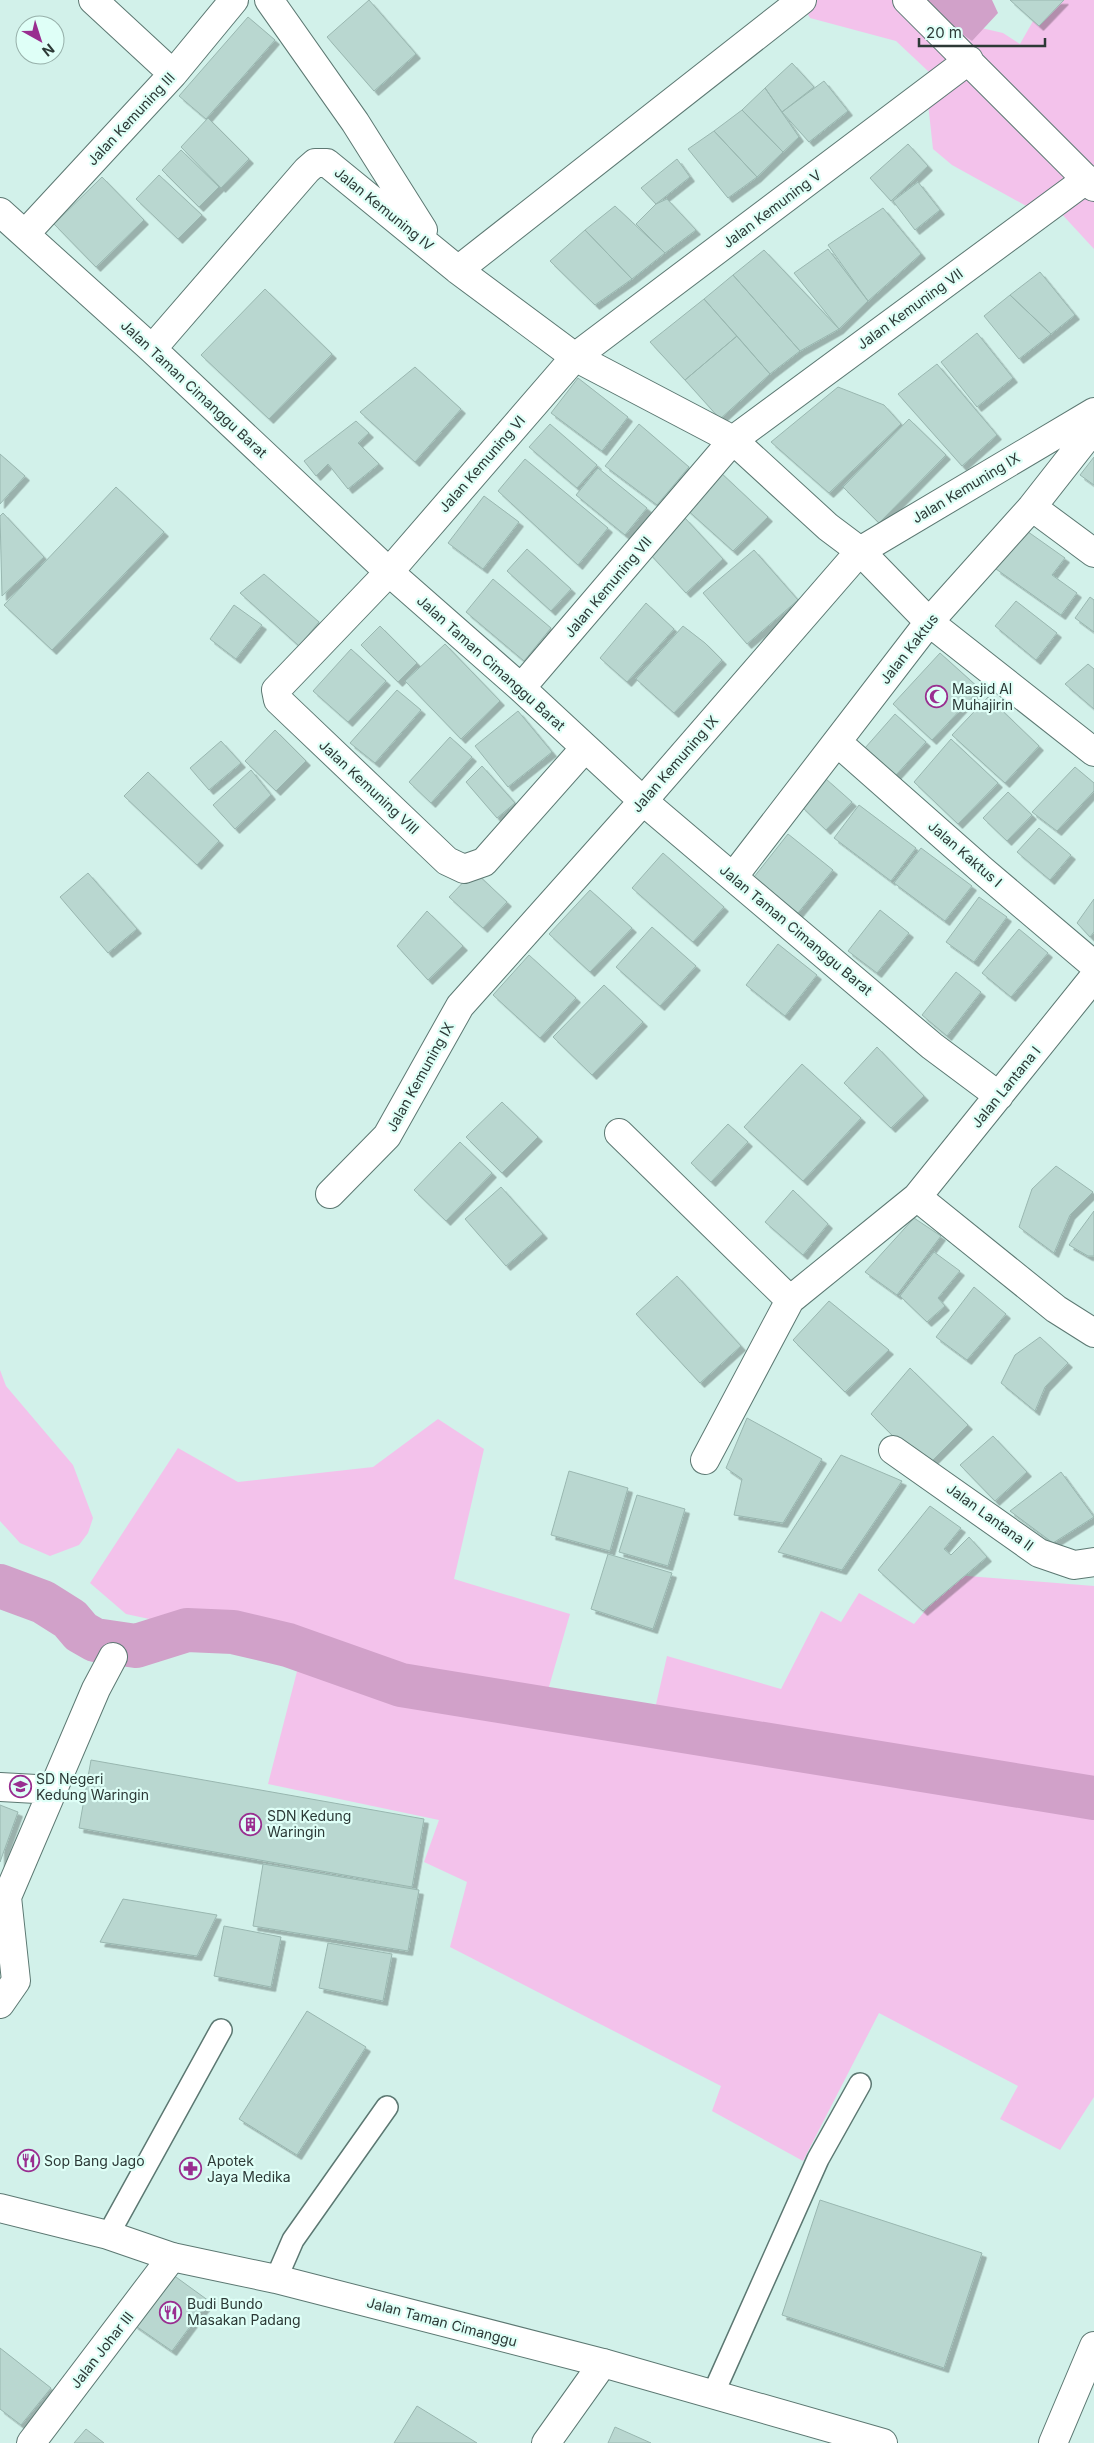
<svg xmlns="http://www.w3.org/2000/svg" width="1094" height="2443" viewBox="0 0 1094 2443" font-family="Inter,sans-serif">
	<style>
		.green { fill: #f3c2eb }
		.water { fill: #d1a1c9 }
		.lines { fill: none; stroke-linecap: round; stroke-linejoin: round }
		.canal { stroke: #d1a1c9; stroke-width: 44 }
		.building { fill: #b9d7d0; stroke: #99b7b0; filter: url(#shadow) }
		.service-casing { stroke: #5c7872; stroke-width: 24 }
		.minor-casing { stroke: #5c7872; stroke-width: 30 }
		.tertiary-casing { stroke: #5c7872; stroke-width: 30 }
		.service { stroke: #fff; stroke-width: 21 }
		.minor { stroke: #fff; stroke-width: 28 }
		.tertiary { stroke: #fff; stroke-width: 28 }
		.labels { text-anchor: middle; stroke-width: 4.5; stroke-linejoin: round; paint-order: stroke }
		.street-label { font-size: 14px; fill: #2c3936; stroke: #dffff7 }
		.poi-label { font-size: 14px; fill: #2c3936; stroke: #dffff7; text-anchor: start }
	</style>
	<defs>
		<filter id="shadow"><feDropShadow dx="4.5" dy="4.5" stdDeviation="0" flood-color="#0004"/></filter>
	</defs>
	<rect width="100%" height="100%" fill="#d2f1ea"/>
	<path class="green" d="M800 0H935L964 24 1003 33 1020 44 1045 0H1094V249L1047 198 1028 207 952 165 933 149 926 85 929 72 896 41 810 18Z
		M0 1370 6 1386 73 1465 93 1518 88 1533 79 1545 50 1556 20 1543 0 1521Z
		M438 1419 484 1449 454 1579 570 1614 544 1704 652 1722 667 1656 781 1689 821 1611 841 1622 859 1593 914 1624 955 1575 1094 1586V2097L1060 2150 1000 2119 1018 2086 879 2013 803 2161 712 2111 721 2086 450 1947 467 1882 424 1862 439 1820 268 1784 302 1652 126 1614 90 1583 178 1448 238 1482 373 1467Z"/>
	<path class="water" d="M923 0H992L998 13 972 41 933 13Z"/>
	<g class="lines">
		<path class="canal" d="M0 1586 43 1602 70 1619 81 1632 95 1640 136 1646 187 1630 233 1632 288 1645 401 1685 1094 1798"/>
	</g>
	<path class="building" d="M369 0 416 54 374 91 327 37Z
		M1010 0H1064L1039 26Z
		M248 17 275 40 206 119 179 96Z
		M792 63 814 87 782 112 765 88Z
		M824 81 848 111 809 142 782 112Z
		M765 88 799 137 783 152 742 110Z
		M742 110 783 152 757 177 714 131Z
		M208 118 249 159 221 188 181 147Z
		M714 131 757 177 728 198 688 149Z
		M908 144 928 166 891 201 870 178Z
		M181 150 219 187 199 207 162 170Z
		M677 159 690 177 656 204 641 188Z
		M159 175 202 215 178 239 136 199Z
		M102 177 144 220 96 267 54 224Z
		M918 182 940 210 915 230 893 201Z
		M667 199 696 230 665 253 636 224 656 204Z
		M615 206 665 253 632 279 585 230Z
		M883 208 921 254 868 301 828 245Z
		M585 230 632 279 595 305 550 261Z
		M828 249 868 301 839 329 794 273Z
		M764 250 839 329 800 351 733 275Z
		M1040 272 1075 315 1051 334 1010 295Z
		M733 275 800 351 770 374 704 299Z
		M265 289 332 354 269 419 201 355Z
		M1010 295 1051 334 1019 359 984 316Z
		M704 299 737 336 685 380 650 342Z
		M977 333 1013 378 977 407 941 362Z
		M737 336 770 374 720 419 685 380Z
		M937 364 997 435 962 466 898 394Z
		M415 367 461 409 415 462 360 412Z
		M578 378 628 417 602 451 551 413Z
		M838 387 884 405 901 424 829 493 771 442Z
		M909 419 946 455 879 523 843 487Z
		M356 421 369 433 358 443 379 464 348 489 328 464 316 476 304 461Z
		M550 424 597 465 577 488 529 447Z
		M639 424 689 467 657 505 605 466Z
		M0 454 25 476 0 504Z
		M1094 457V485L1080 475Z
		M525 459 608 528 578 565 498 491Z
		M598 468 647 508 625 535 576 495Z
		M719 471 768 517 733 551 684 507Z
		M116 487 164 532 52 650 4 605Z
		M484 496 519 522 483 569 448 543Z
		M3 513 44 557 2 596 0 516Z
		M685 518 723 559 686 593 648 552Z
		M1024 529 1065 558 1052 575 1077 593 1061 615 996 569Z
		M527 549 571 589 551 611 507 571Z
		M754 550 798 600 747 644 703 593Z
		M264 574 319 622 299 646 240 593Z
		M493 579 551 628 524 661 466 612Z
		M1090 597 1094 600V632L1075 618Z
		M1016 601 1057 633 1036 660 995 626Z
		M646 603 674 629 627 682 600 658Z
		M234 605 262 625 236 659 210 639Z
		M380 626 417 663 398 682 361 645Z
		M683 626 705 643 722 660 674 713 636 679Z
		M445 644 500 701 461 739 405 681Z
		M351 649 386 681 348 722 313 691Z
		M940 653 980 689 932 740 893 704Z
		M1088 664 1094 669V709L1065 684Z
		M397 690 421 710 375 763 350 743Z
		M988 697 1039 746 1005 783 952 735Z
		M518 711 552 752 508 787 475 746Z
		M895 714 926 742 896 775 865 748Z
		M275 730 306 761 276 791 245 761Z
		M450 737 472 757 431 803 409 782Z
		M951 739 998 783 958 824 914 782Z
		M221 741 241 763 209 790 190 768Z
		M482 766 515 803 497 818 466 782Z
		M1075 767 1094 783V791L1057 831 1032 812Z
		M251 770 271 795 235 829 213 805Z
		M148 772 219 841 197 865 124 796Z
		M826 779 852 802 826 830 801 806Z
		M1008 792 1032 815 1007 841 983 818Z
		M859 805 916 848 891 881 834 838Z
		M1039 828 1071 855 1050 880 1017 852Z
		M788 834 833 870 798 913 754 877Z
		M921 848 972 886 945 921 894 883Z
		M663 853 724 907 693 942 632 888Z
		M474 871 507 902 483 928 449 897Z
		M88 873 137 929 108 953 60 897Z
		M590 890 632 928 590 972 549 934Z
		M979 897 1007 917 974 962 946 942Z
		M1094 899V932L1090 937 1077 923Z
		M880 910 909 933 877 973 848 951Z
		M427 911 463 946 428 980 397 946Z
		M652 927 696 966 660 1006 616 967Z
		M1019 929 1048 953 1011 997 982 973Z
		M778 944 817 975 785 1016 746 985Z
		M529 955 576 998 540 1038 493 995Z
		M956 972 981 992 947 1036 922 1015Z
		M604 985 643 1022 592 1075 553 1037Z
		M877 1047 924 1096 891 1128 844 1083Z
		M802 1064 861 1118 803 1181 744 1127Z
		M502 1102 538 1137 502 1173 466 1137Z
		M728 1124 748 1142 711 1182 691 1163Z
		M460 1142 492 1173 446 1221 414 1190Z
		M1056 1166 1093 1192 1070 1215 1054 1253 1019 1227 1032 1189Z
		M501 1187 543 1234 506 1266 465 1219Z
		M793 1190 828 1224 803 1255 765 1222Z
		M1094 1211V1256H1088L1069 1245Z
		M914 1218 941 1236 897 1295 865 1272Z
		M934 1252 960 1271 938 1298 945 1306 927 1322 900 1296Z
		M677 1276 741 1346 700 1383 636 1314Z
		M974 1287 1006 1314 967 1360 936 1337Z
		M829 1301 889 1350 845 1392 793 1340Z
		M1040 1337 1068 1363 1045 1387 1035 1411 1001 1383 1015 1355Z
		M910 1368 968 1425 925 1468 871 1414Z
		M747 1418 822 1459 783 1523 734 1515 742 1479 726 1468Z
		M993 1436 1027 1472 995 1501 960 1465Z
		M841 1455 902 1481 842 1570 778 1552Z
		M569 1471 628 1488 610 1551 551 1535Z
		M1061 1472 1094 1517 1053 1543 1010 1511Z
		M637 1495 685 1509 668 1566 619 1552Z
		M930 1506 961 1528 944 1549 951 1555 969 1537 987 1557 923 1611 878 1570Z
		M608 1554 672 1573 653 1629 591 1609Z
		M91 1760 424 1819 412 1887 79 1828Z
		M0 1805 18 1812 0 1862Z
		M263 1864 419 1890 408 1951 253 1926Z
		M123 1899 217 1915 197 1956 100 1942Z
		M224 1926 281 1937 271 1987 214 1976Z
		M328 1943 392 1954 383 2001 319 1988Z
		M307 2011 366 2047 297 2155 239 2119Z
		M820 2200 982 2253 944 2368 782 2315Z
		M169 2272 209 2301 172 2351 133 2324Z
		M0 2348 51 2388 21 2425 0 2409Z
		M417 2406 477 2443H394Z
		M615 2427 651 2443H608Z
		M86 2429 104 2443H74Z"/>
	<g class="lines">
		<defs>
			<path id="service" d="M108 2235 221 2030
				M276 2279 293 2240 387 2107
				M713 2394 818 2159 860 2084"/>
			<path id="minor" d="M93 0 173 74
				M269 0 355 122 423 230
				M907 0 1094 187
				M0 212 152 349 389 572 521 688 643 801 932 1046 999 1096
				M25 234 173 74 234 0
				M458 270 802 0
				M152 349 307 170 315 163H327L458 270 575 357 733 440 828 527 860 551 929 622 1094 752
				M1032 507 1094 553
				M521 688 733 440 1087 179
				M837 742 982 870 1094 965
				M585 748 484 862 464 869 447 861 278 700 276 690 389 572 575 357 969 60
				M733 877 929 622 1032 507 1094 428
				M619 1133 790 1300
				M330 1194 387 1136 460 1006 643 801 860 551 1094 412
				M917 1197 1056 1309 1094 1333
				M893 1450 1039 1553 1074 1565 1094 1562
				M705 1460 790 1300 917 1197 1094 977
				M0 1787 54 1790
				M0 2004 16 1981 7 1897 96 1689 113 1657
				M31 2443 172 2257
				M546 2443 603 2363
				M1053 2443 1094 2346"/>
			<path id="tertiary" d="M0 2208 108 2235 172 2257 276 2279 603 2363 883 2443"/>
		</defs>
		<use href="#service" class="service-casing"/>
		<use href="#minor" class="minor-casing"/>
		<use href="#tertiary" class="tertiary-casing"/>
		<use href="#service" class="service"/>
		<use href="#minor" class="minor"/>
		<use href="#tertiary" class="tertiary"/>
	</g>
	<defs>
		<symbol id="mosque-ring" viewBox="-11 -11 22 22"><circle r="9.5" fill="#dffff7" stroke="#992e90" stroke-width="1.5"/><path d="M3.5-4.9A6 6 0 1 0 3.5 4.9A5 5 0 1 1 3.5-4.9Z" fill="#992e90"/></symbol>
		<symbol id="school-ring" viewBox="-11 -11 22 22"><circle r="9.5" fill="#dffff7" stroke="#992e90" stroke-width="1.5"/><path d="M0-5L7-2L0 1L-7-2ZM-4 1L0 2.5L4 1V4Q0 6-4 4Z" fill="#992e90"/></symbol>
		<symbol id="building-ring" viewBox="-11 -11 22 22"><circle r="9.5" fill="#dffff7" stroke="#992e90" stroke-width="1.5"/><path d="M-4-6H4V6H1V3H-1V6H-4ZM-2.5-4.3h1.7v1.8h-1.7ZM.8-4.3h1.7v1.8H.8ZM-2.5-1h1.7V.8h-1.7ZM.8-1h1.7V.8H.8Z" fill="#992e90"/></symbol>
		<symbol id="restaurant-ring" viewBox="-11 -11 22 22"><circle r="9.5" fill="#dffff7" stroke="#992e90" stroke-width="1.5"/><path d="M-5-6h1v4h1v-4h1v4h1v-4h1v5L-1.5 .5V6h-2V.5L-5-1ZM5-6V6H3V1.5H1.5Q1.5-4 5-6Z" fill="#992e90"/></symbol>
		<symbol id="pharmacy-ring" viewBox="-11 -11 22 22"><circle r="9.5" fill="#dffff7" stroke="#992e90" stroke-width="1.5"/><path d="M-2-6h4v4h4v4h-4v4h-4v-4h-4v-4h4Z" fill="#992e90"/></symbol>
	</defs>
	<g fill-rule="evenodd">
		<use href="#mosque-ring" x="924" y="684" width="25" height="25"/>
		<use href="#school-ring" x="8" y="1774" width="25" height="25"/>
		<use href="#building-ring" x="238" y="1812" width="25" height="25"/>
		<use href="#restaurant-ring" x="16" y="2148" width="25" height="25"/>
		<use href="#pharmacy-ring" x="178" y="2156" width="25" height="25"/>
		<use href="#restaurant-ring" x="158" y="2300" width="25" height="25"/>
	</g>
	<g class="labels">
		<g class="street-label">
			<text transform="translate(131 119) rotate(-47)" y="5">Jalan Kemuning III</text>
			<text transform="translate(384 209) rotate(39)" y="5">Jalan Kemuning IV</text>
			<text transform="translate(772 209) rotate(-37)" y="5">Jalan Kemuning V</text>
			<text transform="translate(910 309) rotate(-36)" y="5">Jalan Kemuning VII</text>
			<text transform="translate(194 389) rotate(43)" y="5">Jalan Taman Cimanggu Barat</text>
			<text transform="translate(482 464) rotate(-49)" y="5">Jalan Kemuning VI</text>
			<text transform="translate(966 488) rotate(-31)" y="5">Jalan Kemuning IX</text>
			<text transform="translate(608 587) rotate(-50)" y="5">Jalan Kemuning VII</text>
			<text transform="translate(909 649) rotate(-52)" y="5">Jalan Kaktus</text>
			<text transform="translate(491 663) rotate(42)" y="5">Jalan Taman Cimanggu Barat</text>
			<text transform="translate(675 764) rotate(-49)" y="5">Jalan Kemuning IX</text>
			<text transform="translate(369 787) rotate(43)" y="5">Jalan Kemuning VIII</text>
			<text transform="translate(965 854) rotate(41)" y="5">Jalan Kaktus I</text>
			<text transform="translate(796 930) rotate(40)" y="5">Jalan Taman Cimanggu Barat</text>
			<text transform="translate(420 1077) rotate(-61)" y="5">Jalan Kemuning IX</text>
			<text transform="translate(1006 1087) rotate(-51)" y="5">Jalan Lantana I</text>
			<text transform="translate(990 1517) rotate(36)" y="5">Jalan Lantana II</text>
			<text transform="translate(442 2322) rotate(15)" y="5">Jalan Taman Cimanggu</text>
			<text transform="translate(102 2350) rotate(-52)" y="5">Jalan Johar III</text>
		</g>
		<g class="poi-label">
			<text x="952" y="694">Masjid Al<tspan x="952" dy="16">Muhajirin</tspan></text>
			<text x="36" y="1784">SD Negeri<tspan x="36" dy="16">Kedung Waringin</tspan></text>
			<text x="267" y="1821">SDN Kedung<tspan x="267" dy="16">Waringin</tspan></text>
			<text x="44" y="2166">Sop Bang Jago</text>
			<text x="207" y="2166">Apotek<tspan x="207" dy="16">Jaya Medika</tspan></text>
			<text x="187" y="2309">Budi Bundo<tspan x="187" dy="16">Masakan Padang</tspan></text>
		</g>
	</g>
	<g transform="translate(40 40) rotate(141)"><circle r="24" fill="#dffff7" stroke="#97b0aa"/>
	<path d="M0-4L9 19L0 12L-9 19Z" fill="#992e90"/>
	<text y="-8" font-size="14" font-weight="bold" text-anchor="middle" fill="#2c3936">N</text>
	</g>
	<path d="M919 38v8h126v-8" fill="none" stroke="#2c3936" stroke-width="2.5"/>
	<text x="926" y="38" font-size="15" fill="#2c3936" stroke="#dffff7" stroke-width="4" paint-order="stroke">20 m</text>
</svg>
